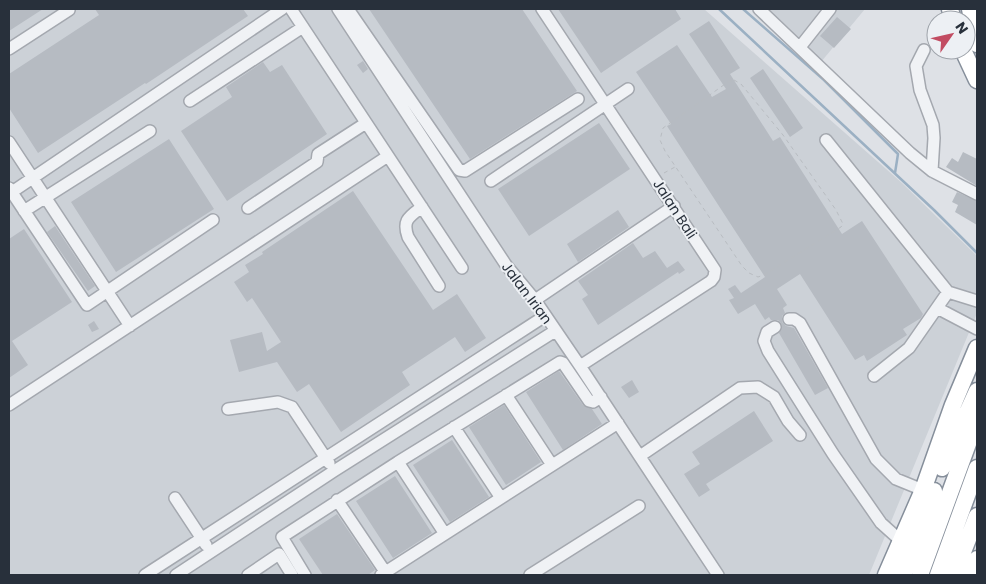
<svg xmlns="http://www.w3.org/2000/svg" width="986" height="584" viewBox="0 0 986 584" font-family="Poppins,sans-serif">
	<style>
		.built { fill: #ccd1d7 }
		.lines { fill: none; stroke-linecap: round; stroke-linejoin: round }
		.stream { stroke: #9bb0c3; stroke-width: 2.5 }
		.building { fill: #b6bbc2 }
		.minor-casing { stroke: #a4a8af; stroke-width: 14 }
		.highway-casing { stroke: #868f9b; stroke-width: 19 }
		.path { stroke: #b8bcc1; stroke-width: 1; stroke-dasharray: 4 4; stroke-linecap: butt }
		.minor { stroke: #f0f2f5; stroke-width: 11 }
		.highway { stroke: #fff; stroke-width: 16 }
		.labels { text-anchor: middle; stroke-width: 4; stroke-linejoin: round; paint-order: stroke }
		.street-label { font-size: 14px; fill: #28303b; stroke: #edf0f4 }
	</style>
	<rect width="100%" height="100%" fill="#dee1e6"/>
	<path class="built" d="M9 9H704L902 183 977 256V313L869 575H9Z
		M767 9H865L821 62Z"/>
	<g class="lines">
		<path class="stream" d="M719 9 934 210 977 253
			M743 9 824 80 898 154 895 173"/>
	</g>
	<path class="building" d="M9 9H43L9 31Z
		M95 9H243L248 16 146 84 145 83 38 153 9 108V74L99 15Z
		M369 9H522L577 91 470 159Z
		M558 9H675L681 19 601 73Z
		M837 17 851 29 834 48 820 36Z
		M709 21 740 68 730 74 773 141 780 137 842 234 862 221 923 314 921 318 903 329 907 335 867 361 864 355 855 360 800 274 777 289 787 305 783 308 785 313 782 316V322L786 326 794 328 828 388 815 395 779 333 782 327 781 323 778 320H771L769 317 765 320 755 304 738 314 729 300 734 298 728 289 735 285 741 293 765 277 667 126 671 124 636 72 677 45 712 97 726 89 689 34Z
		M363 61 368 69 363 73 357 65Z
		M263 62 270 72 282 65 327 134 227 201 181 131 232 97 226 87Z
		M763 69 803 128 790 137 750 78Z
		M599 123 630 169 529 236 498 189Z
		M169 139 214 209 116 272 71 202Z
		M963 152 977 159V186L946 167 952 158 958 162Z
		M353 191 433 310 457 294 486 338 465 352 455 337 402 372 410 385 341 432 309 384 297 392 277 362 239 372 230 340 262 332 267 351 281 342 252 298 247 302 234 282 249 272 245 265 263 254 262 252Z
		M957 192 977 201V225L955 212 958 205 952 202Z
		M618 210 629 227 578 262 567 244Z
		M55 226 95 286 88 291 47 232Z
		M24 229 72 302 12 341 28 365 9 378V239Z
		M633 243 643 258 655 251 667 268 678 261 685 270 679 274 678 272 598 325 582 299 588 295 578 281Z
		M94 321 99 329 92 332 88 325Z
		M559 371 583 405 592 409 602 424 563 450 526 392Z
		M632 380 639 392 629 398 621 387Z
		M504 405 541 462 506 485 469 427Z
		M754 411 773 441 706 484 710 490 699 497 684 474 700 464 692 452Z
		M452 440 489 497 450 522 413 465Z
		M395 476 432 533 393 558 356 501Z
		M337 514 375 570 368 575H323L299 539Z"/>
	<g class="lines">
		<defs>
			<path id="minor" d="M291 9 462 268
				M338 9 506 265 535 300 580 366 718 575
				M348 9 459 170 465 171 578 99
				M542 9 715 270 714 277 711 281 580 366
				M759 9 910 153 932 171
				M800 47 830 9
				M9 49 69 10
				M924 50 916 66 920 90 933 125 934 138 932 171 977 194
				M190 101 303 27
				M826 140 948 292 977 301
				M9 142 130 326
				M491 181 628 89
				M9 188 87 305 213 220
				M9 194 282 9
				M422 207C409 217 402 220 408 237L439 286
				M248 208 317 162 318 154 366 123
				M24 211 150 131
				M535 300 674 206
				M937 308 977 329
				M789 319H794L800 323 876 459 896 479 923 490
				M775 327 767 332 764 341 768 351 833 454 881 523 901 541
				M874 376 909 348 948 292
				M506 395 552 465
				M9 405 388 156
				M228 409 278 402 292 407 329 463
				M454 427 501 498
				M640 456 740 388 758 387 774 397 788 421 800 435
				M398 462 560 362 563 363 589 401 593 402 601 397
				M175 498 206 545
				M337 500 386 573
				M145 575 545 316
				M176 575 334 471 555 331
				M248 575 279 554 292 575
				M305 575 282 537 398 462 445 534
				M381 575 618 423
				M530 575 639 506"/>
			<path id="highway" d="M950 9 953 20
				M970 9 977 44
				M963 50 977 80
				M942 468 977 391
				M886 575 923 490 953 405 977 348
				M903 575 934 491
				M920 575 977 419
				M938 575 977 468
				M954 575 977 516
				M970 575 977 559"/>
		</defs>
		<use href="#minor" class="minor-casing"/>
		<use href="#highway" class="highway-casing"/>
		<path class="path" d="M734 80 741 84 783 135 836 210 843 224 841 227 764 275 758 277 749 273 742 266 665 151 660 140 663 128 728 82Z
			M664 173 675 167"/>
		<use href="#minor" class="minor"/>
		<use href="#highway" class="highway"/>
	</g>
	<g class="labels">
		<g class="street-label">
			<text transform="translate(675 209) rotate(57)" y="5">Jalan Bali</text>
			<text transform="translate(527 293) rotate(53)" y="5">Jalan Irian</text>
		</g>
	</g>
	<rect width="986" height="584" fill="none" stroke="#28303b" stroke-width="20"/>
	<g transform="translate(951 35) rotate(56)"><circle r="24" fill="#edf0f4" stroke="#9ea3aa"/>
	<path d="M0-4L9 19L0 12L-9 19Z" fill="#c24c62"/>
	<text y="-8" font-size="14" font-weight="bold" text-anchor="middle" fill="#28303b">N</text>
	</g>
</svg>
